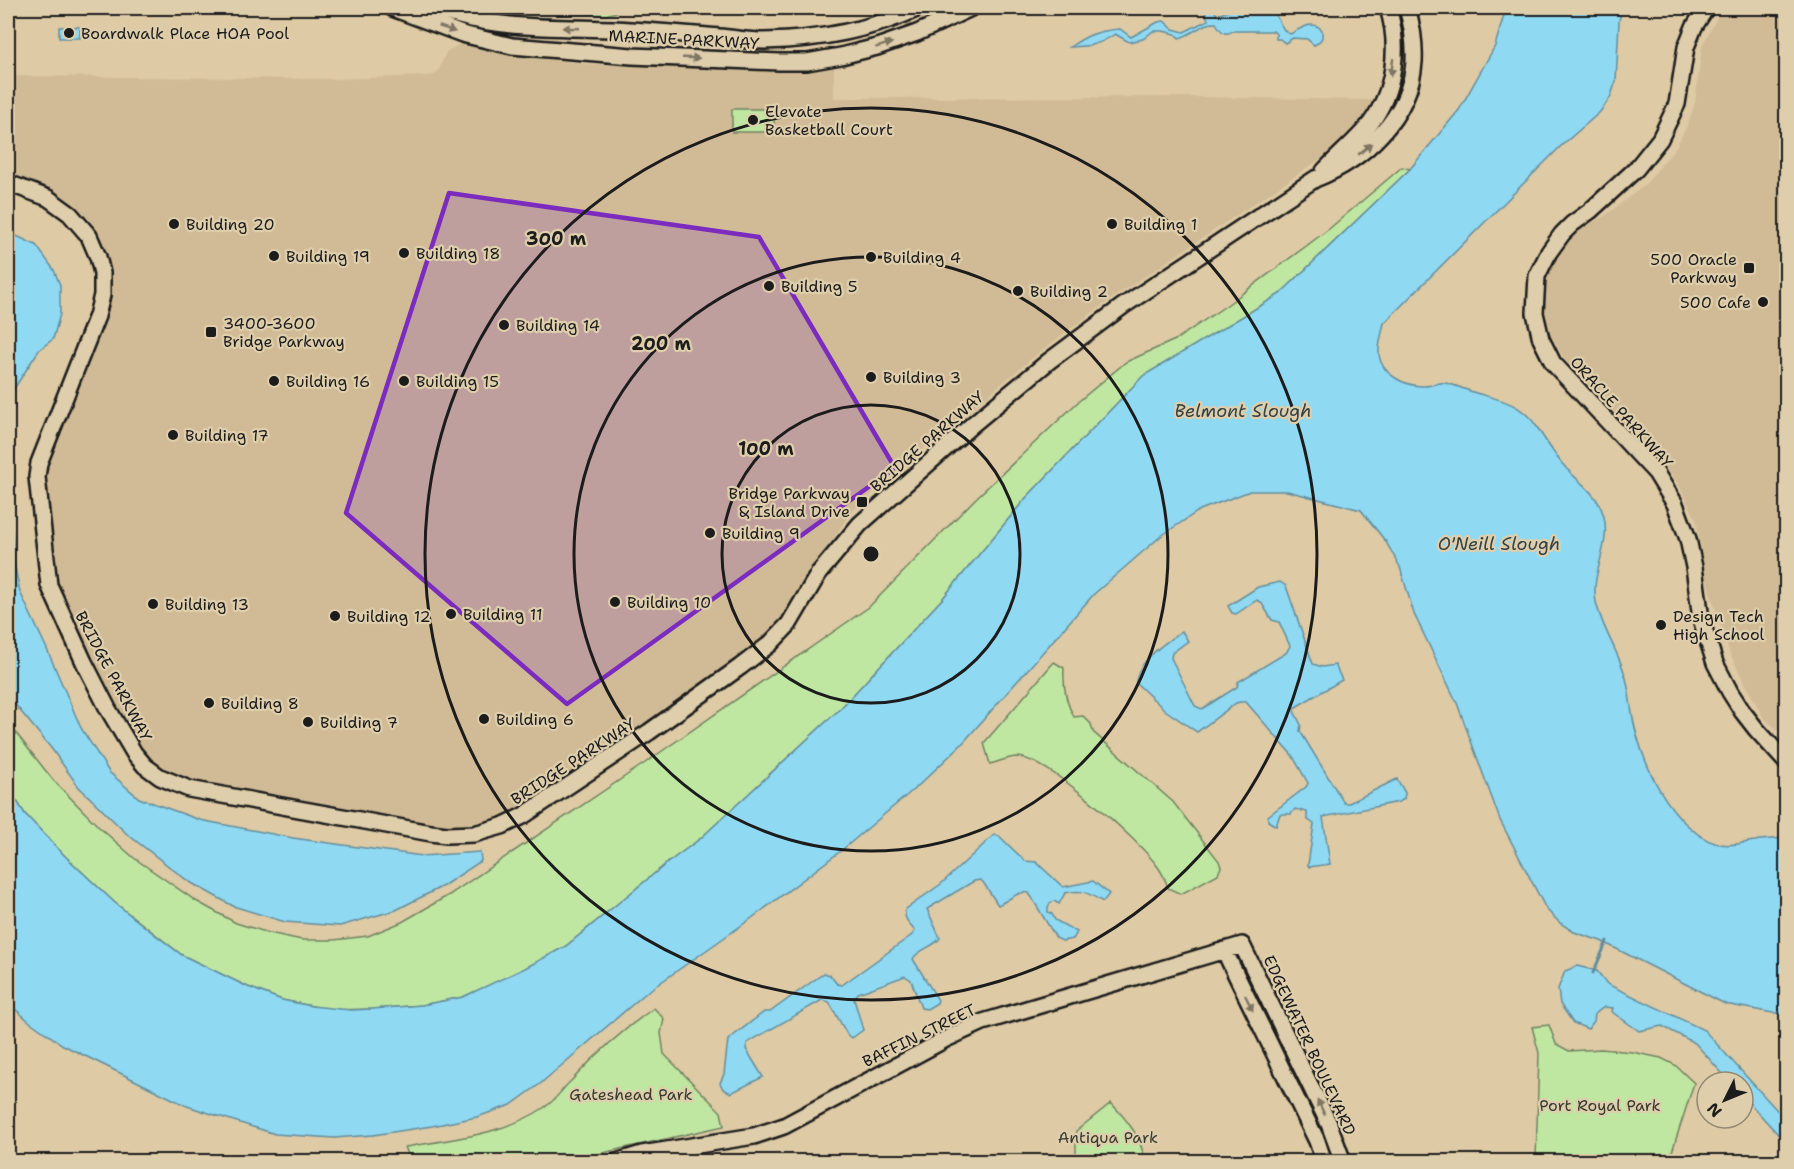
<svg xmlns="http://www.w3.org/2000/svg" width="1794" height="1169" viewBox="0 0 1794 1169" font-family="'Shantell Sans',sans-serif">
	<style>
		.built { fill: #d0bb96 }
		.green { fill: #c0e7a2; stroke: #6e825f; stroke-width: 1.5 }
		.water { fill: #90d9f2; stroke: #628d9c; stroke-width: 1.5 }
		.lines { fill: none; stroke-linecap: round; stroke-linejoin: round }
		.stream { stroke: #628d9c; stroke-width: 3 }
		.secondary-casing { stroke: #1c1c1c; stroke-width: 20 }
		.secondary { stroke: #dfceab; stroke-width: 15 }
		.oneway { fill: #7e7564 }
		.marked { fill: #7b2cbf; fill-opacity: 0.2; stroke: #7b2cbf; stroke-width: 4.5; stroke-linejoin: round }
		.ring { fill: none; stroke: #1c1c1c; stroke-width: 3 }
		.poi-dot { fill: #1c1c1c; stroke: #dfceab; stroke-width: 2 }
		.labels { text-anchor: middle; stroke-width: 4.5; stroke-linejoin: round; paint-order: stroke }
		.poi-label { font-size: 16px; fill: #1c1c1c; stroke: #dfceab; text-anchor: start }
		.street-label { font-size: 16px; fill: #1c1c1c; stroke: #dfceab }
		.park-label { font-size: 16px; fill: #353a30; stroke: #dfceab }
		.water-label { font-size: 18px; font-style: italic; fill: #334247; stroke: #dfceab }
		.centre { fill: #1c1c1c; stroke: #dfceab; stroke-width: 3 }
		.ring-label { font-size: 18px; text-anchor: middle; font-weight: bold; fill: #1c1c1c; stroke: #dfceab; stroke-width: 4.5; stroke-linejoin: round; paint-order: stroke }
	</style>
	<rect width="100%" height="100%" fill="#decaa5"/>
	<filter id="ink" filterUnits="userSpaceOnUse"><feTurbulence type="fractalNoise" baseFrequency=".0167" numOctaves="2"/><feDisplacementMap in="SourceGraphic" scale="12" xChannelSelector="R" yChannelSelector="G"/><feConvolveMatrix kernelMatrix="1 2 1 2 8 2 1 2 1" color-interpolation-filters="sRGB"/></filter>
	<g filter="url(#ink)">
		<path class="built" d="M1725 8H1786V738L1763 717 1730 654 1707 582 1696 519 1679 485 1653 452 1565 360 1548 331 1543 296 1550 263 1570 235 1606 215 1644 186 1676 147 1688 124 1695 103 1702 46 1719 14Z
			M460 44 510 54 587 64 780 71 834 66V98L1197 97 1372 100 1373 103 1359 124 1337 148 1104 304 1041 351 914 457 850 513 829 546 812 566 790 608 778 624 765 638 615 748 583 767 510 814 486 824 463 828H449L183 779 165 771 154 763 146 756 133 737 82 640 55 581 44 476 46 462 98 335 108 300 99 242 87 222 78 211 55 193 33 183 8 175V76L335 79 428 76 434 75 439 70 446 52Z"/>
		<path class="green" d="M494 8H622L616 12 606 15 532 11Z
			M732 109H774V132H732Z
			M1402 167 1410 169 1280 294 1143 376 1026 498 943 598 841 708 701 838 666 864 566 946 525 969 463 997 422 1005 372 1009 332 1010 282 1000 248 987 182 955 114 902 65 856 25 814 8 787V723L53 780 99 827 134 858 196 901 236 923 269 933 302 940H334L368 936 402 922 449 895 645 763 869 607 975 499 1079 401 1126 362 1175 340 1227 305 1329 229Z
			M1054 662 1064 668C1063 686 1065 701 1074 717L1083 716 1091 724 1093 732 1173 802 1219 861 1221 867 1218 874 1181 894 1168 888C1166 881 1163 874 1158 867 1140 841 1048 758 1017 757 1009 757 998 762 990 764L984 743Z
			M654 1008 664 1019 661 1033 664 1054 721 1112 724 1126 611 1151 574 1161H411L405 1147C452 1139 504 1135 545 1107 555 1101 562 1089 571 1081 596 1054 624 1029 654 1008Z
			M1549 1025 1556 1044 1569 1051 1601 1049 1632 1052 1661 1058 1675 1065 1694 1083 1669 1161H1536L1539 1053 1532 1027Z
			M1111 1103C1128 1121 1141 1137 1145 1161H1076V1131Z"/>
		<path class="water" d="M1204 8H1213L1217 15C1239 5 1253 5 1275 14L1284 30 1290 34C1301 29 1312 19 1322 30V38L1318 43 1314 45 1307 39 1293 38 1285 43 1280 39H1276V34L1273 31H1233C1224 37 1220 30 1216 23 1203 22 1192 35 1179 38L1175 34 1163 31H1153L1143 39 1129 42 1115 34C1099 45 1090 46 1070 47 1087 35 1097 31 1120 29L1131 37 1158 22 1164 21 1173 29 1184 32 1208 20Z
			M1506 8H1622L1619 21 1616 81 1610 98 1600 112 1561 146 1384 323C1382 333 1378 345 1379 355 1382 375 1405 386 1423 386 1431 387 1438 381 1445 383 1455 385 1466 390 1476 393 1501 400 1521 403 1537 427 1544 439 1552 450 1560 461 1575 481 1598 491 1604 517 1611 546 1590 574 1596 602 1602 629 1619 652 1626 678 1630 695 1631 712 1635 728 1644 763 1659 797 1685 823 1694 831 1703 840 1715 843 1729 847 1741 843 1755 841 1765 839 1776 839 1786 838V1013H1773L1725 1004 1601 941 1574 932 1560 923 1546 909 1500 820 1457 703 1414 614 1400 567 1386 542 1361 510 1287 491H1250L1200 510 1161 536 1094 594 962 744 919 785 842 850 752 918 647 992 540 1084 511 1105 477 1117 432 1126 373 1135 334 1138 275 1134 187 1106 63 1045 30 1022 8 1003V787L25 814 65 856 114 902 149 930 182 955 248 987 282 1000 311 1006 351 1010 372 1009 422 1005 463 997 525 968 566 946 666 864 701 838 841 708 943 598 1026 498 1143 376 1280 294 1410 169 1459 110 1495 46Z
			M59 27H80V38H59Z
			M8 232 36 245 54 270 60 285V314L53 339 39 350 8 398Z
			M8 523 12 532 14 563 20 592 46 647 81 728 109 772 139 798 200 820 293 838 422 856 480 852 481 861 443 886 396 910 340 926 285 922 233 906 188 881 127 834 78 786 51 748 8 696Z
			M1280 582 1286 586 1313 664 1322 667 1335 665 1342 680 1294 708V711L1301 725 1300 731 1344 803H1349L1397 779 1405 793 1404 799 1399 802 1323 817 1330 864 1309 867 1308 865 1314 824 1307 819V812L1295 809 1291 814H1280L1276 826 1268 821V816L1306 787 1308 783 1292 755 1246 702H1240L1236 703 1197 732 1165 710 1136 683C1136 662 1166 642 1182 631L1188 641 1172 653 1171 658 1195 706 1202 709 1237 687 1238 682 1286 653 1290 646 1279 622 1272 620 1261 602 1257 600 1236 614 1232 613 1228 606 1258 587Z
			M994 835 999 836 1025 861 1036 862 1063 887 1093 881 1109 894 1103 902C1089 893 1081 889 1065 893L1059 904 1054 901 1050 903 1048 908V912L1052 914 1055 920 1077 932 1073 939 1062 941 1056 938 1029 893C1018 890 1008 901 998 905L983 882 980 880 974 881 927 909 940 938C933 948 918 949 913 959L938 1000 937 1003 927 1009 921 1008 911 980 905 976 858 993 854 999 863 1030 852 1038 848 1036 829 1002 822 1000 747 1043 746 1049 763 1077 731 1093 723 1089 720 1083 724 1074 728 1040 764 1012H770L824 973 830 975 837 984 842 985 912 935 915 931C910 925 902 917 906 909L941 884Z
			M1577 966 1597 971 1607 984 1704 1030 1786 1120V1143L1743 1096V1082H1730L1695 1043 1662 1026 1639 1031 1612 1012 1613 1008 1604 1007 1595 1014 1594 1021 1588 1029 1573 1023 1560 1004 1558 989 1565 971Z"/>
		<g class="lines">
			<path class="stream" d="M1593 973 1607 941"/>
			<defs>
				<path id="secondary" d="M392 8 462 34 512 46 632 56 779 62H807L841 56 877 47 917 33 971 8
					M434 8C491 30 554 27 614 29 649 31 684 34 719 37 734 38 749 41 764 41 818 40 871 30 919 8
					M1706 8 1694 27 1686 47 1677 104 1660 139 1636 169 1590 211 1572 224 1562 234 1549 252 1537 276 1535 313 1541 339 1553 363 1656 473 1675 504 1688 539 1694 567 1701 619 1715 663 1730 692 1742 711 1756 729 1786 762
					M1324 171C1339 155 1356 141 1370 124 1395 91 1400 46 1388 8
					M8 183 48 198 70 214 89 236 98 257 102 273V295L97 316 39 463 37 477 49 585 84 662 108 709 134 753 145 766 160 777 189 789 431 833 447 835 474 834 502 826 523 816 649 732 740 667 770 644 789 624 819 573 860 524 973 424 1049 361 1123 306 1315 179C1364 160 1410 117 1414 62 1415 43 1412 25 1407 8
					M1224 950 1317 1141 1324 1162
					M616 1162 642 1154 754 1136 784 1126 946 1039 983 1022 1242 945 1329 1124 1343 1162"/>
			</defs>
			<use href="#secondary" class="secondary-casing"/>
			<use href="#secondary" class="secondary"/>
		</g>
		<defs><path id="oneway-solid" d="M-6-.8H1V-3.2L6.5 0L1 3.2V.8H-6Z" transform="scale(1.5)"/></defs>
		<g class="oneway">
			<use href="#oneway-solid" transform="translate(571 28) rotate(-178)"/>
			<use href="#oneway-solid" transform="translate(447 29) rotate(19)"/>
			<use href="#oneway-solid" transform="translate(884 45) rotate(-17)"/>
			<use href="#oneway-solid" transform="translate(691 58) rotate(2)"/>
			<use href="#oneway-solid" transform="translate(1392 67) rotate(98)"/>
			<use href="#oneway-solid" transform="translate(1365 149) rotate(-40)"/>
			<use href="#oneway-solid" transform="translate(1249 1003) rotate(64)"/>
			<use href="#oneway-solid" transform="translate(1321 1107) rotate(-115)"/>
		</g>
	</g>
	<path class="marked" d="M449 193 759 237 895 468 567 704 346 513Z"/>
	<g class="ring">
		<circle cx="871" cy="554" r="149"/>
		<circle cx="871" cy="554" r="297"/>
		<circle cx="871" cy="554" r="446"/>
	</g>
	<g class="poi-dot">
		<circle cx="69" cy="33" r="6"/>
		<circle cx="753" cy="120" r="6"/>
		<circle cx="174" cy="224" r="6"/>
		<circle cx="1112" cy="224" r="6"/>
		<circle cx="404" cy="253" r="6"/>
		<circle cx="274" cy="256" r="6"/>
		<circle cx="871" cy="257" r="6"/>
		<rect x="1743" y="262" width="12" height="12" rx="3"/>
		<circle cx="769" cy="286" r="6"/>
		<circle cx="1018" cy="291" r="6"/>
		<circle cx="1763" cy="302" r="6"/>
		<circle cx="504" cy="325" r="6"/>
		<rect x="205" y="326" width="12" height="12" rx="3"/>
		<circle cx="871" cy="377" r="6"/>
		<circle cx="274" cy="381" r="6"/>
		<circle cx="404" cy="381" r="6"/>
		<circle cx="173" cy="435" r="6"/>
		<rect x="856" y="496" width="12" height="12" rx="3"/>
		<circle cx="710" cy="533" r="6"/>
		<circle cx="615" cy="602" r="6"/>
		<circle cx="153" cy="604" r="6"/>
		<circle cx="451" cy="614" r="6"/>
		<circle cx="335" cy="616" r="6"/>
		<circle cx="1661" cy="625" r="6"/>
		<circle cx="209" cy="703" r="6"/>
		<circle cx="484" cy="719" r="6"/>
		<circle cx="308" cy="722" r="6"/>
	</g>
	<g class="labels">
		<g class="poi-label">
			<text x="81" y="39">Boardwalk Place HOA Pool</text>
			<text x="765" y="117">Elevate<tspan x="765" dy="18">Basketball Court</tspan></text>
			<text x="186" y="230">Building 20</text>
			<text x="1124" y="230">Building 1</text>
			<text x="416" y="259">Building 18</text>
			<text x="286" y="262">Building 19</text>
			<text x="883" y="263">Building 4</text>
			<text x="1737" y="265" text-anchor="end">500 Oracle<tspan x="1737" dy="18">Parkway</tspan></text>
			<text x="781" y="292">Building 5</text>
			<text x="1030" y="297">Building 2</text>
			<text x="1751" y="308" text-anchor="end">500 Cafe</text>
			<text x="223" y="329">3400-3600<tspan x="223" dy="18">Bridge Parkway</tspan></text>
			<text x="516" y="331">Building 14</text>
			<text x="883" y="383">Building 3</text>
			<text x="286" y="387">Building 16</text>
			<text x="416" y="387">Building 15</text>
			<text x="185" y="441">Building 17</text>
			<text x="850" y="499" text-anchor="end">Bridge Parkway<tspan x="850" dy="18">&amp; Island Drive</tspan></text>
			<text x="722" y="539">Building 9</text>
			<text x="627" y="608">Building 10</text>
			<text x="165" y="610">Building 13</text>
			<text x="463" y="620">Building 11</text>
			<text x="347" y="622">Building 12</text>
			<text x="1673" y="622">Design Tech<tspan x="1673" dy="18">High School</tspan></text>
			<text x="221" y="709">Building 8</text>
			<text x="496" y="725">Building 6</text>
			<text x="320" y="728">Building 7</text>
		</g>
		<g class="street-label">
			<text transform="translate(684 39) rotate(3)" y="6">MARINE PARKWAY</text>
			<text transform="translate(1622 412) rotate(48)" y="6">ORACLE PARKWAY</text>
			<text transform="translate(927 441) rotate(-41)" y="6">BRIDGE PARKWAY</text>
			<text transform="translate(114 676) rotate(62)" y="6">BRIDGE PARKWAY</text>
			<text transform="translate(573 761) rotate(-33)" y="6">BRIDGE PARKWAY</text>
			<text transform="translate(919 1035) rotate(-26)" y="6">BAFFIN STREET</text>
			<text transform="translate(1310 1045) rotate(65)" y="6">EDGEWATER BOULEVARD</text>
		</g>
		<g class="park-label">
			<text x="631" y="1100">Gateshead Park</text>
			<text x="1600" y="1111">Port Royal Park</text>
			<text x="1108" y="1143">Antiqua Park</text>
		</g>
		<g class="water-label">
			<text x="1243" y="417">Belmont Slough</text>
			<text x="1499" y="550">O'Neill Slough</text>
		</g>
	</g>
	<circle cx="871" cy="554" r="9" class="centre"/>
	<g class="ring-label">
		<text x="556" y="245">300 m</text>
		<text x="661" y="350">200 m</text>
		<text x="766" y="455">100 m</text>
	</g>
	<rect width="1794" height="1169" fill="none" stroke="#dfceab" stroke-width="30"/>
	<rect x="15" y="15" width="1764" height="1139" fill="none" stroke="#1c1c1c" stroke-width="2" filter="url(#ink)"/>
	<g transform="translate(1725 1100) rotate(227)"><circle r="28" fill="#dfceab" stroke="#918772" stroke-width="1.5"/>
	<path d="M0-4.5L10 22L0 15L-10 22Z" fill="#1c1c1c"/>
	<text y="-9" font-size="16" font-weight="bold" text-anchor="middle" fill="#1c1c1c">N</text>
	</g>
</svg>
